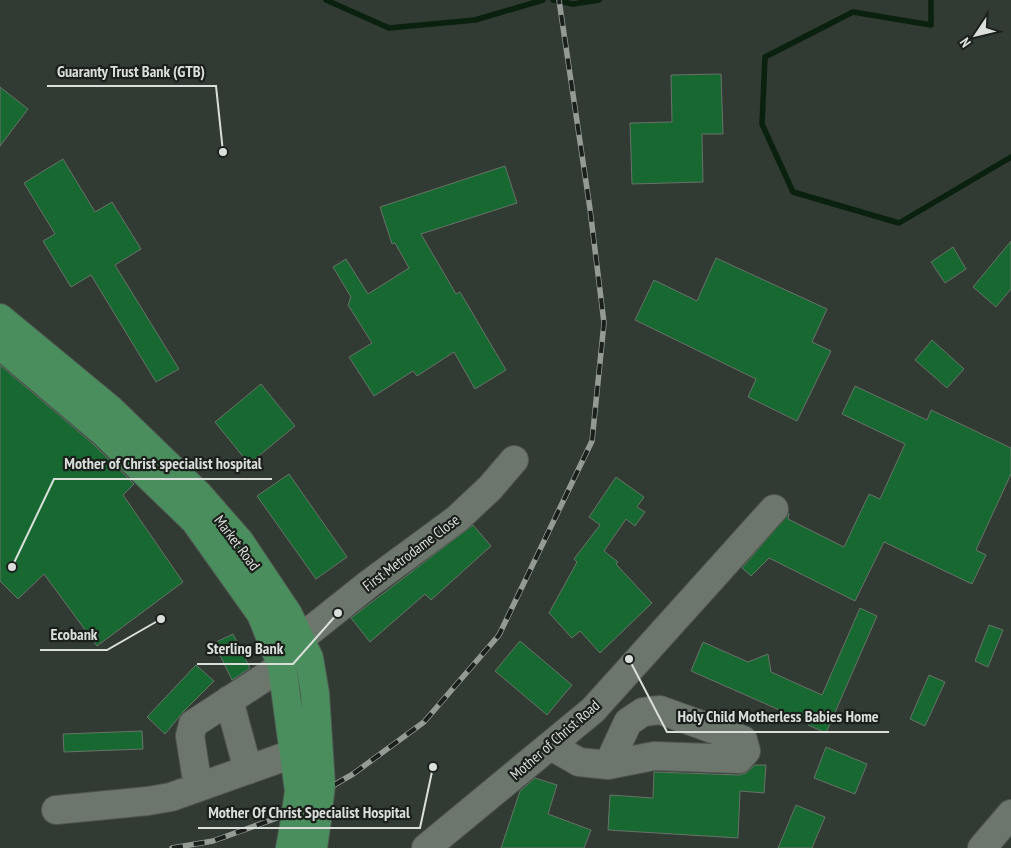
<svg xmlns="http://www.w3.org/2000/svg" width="1011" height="848" viewBox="0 0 1011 848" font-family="'PT Sans Narrow',sans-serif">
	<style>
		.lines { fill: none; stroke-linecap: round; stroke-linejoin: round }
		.stream { stroke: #09210e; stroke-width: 5.5 }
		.building { fill: #186931; stroke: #687269 }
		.minor-casing { stroke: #4f5650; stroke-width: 30 }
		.major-casing { stroke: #4f5650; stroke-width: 30 }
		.minor { stroke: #6c766d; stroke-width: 28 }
		.major { stroke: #4b8e5d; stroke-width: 28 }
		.rail-casing { stroke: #949b95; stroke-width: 5.5 }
		.rail { stroke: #1c201c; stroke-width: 4; stroke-dasharray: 11; stroke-linecap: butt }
		.major-bridge-casing { stroke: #4f5650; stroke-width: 30; stroke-linecap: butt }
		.major-bridge { stroke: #4b8e5d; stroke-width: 28 }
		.labels { text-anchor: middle; stroke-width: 4.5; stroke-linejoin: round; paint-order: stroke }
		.street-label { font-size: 15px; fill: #dadfdb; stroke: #1c201c }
		.leader { fill: none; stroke: #dadfdb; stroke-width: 2 }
		.callout-dot { fill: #dadfdb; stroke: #1c201c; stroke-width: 2 }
		.callout-label { font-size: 16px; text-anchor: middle; font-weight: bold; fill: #dadfdb; stroke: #1c201c; stroke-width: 4.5; stroke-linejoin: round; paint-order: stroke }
	</style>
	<rect width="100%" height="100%" fill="#313a33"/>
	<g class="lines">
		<path class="stream" d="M326 0 389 28 475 20 543 0
			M553 0 573 4 599 0
			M931 0V25L853 12 765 57 762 124 793 192 899 223 1011 157"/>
	</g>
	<path class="building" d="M721 74 723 134H702L703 182 632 184 630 123 672 122 671 75Z
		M0 87 28 109 0 146Z
		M63 159 95 212 112 202 141 249 115 265 179 369 156 382 91 275 71 287 43 241 55 234 24 183Z
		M505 166 517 203 421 234 456 294 460 292 506 370 475 389 454 352 417 376 413 371 374 396 349 357 372 343 348 305 351 297 333 267 346 259 368 294 409 268 395 243 392 244 380 207Z
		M1011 241V289L996 307 973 287Z
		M953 247 966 269 945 283 931 262Z
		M716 258 827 309 812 342 831 351 797 421 748 397 756 379 635 320 654 280 697 301Z
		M932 340 964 369 947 388 915 360Z
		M0 365 92 443 134 484 123 495 183 582 97 646 44 574 18 599 0 581Z
		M261 384 295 426 249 464 215 422Z
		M855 386 927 420 931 410 1011 448V474L976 550 986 555 972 584 884 542 855 601 769 558 751 576 742 568 789 513 788 519 844 547 869 494 880 499 905 444 842 414Z
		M289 474 347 557 316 579 257 496Z
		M616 477 644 497 637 507 645 512 635 526 626 519 604 551 618 562 616 564 652 603 600 653 580 631 572 638 549 613 577 562 574 559 600 525 589 517Z
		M473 525 491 546 431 600 425 594 370 642 351 618Z
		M860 608 877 616 826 733 808 725 809 723 691 671 703 642 748 662 768 654 771 672 822 695Z
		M989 625 1003 630 988 667 975 661Z
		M233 634 250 668 232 680 214 643Z
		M520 641 572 685 547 715 495 671Z
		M196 665 214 681 184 711 165 734 147 717Z
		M929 675 945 682 925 726 910 719Z
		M142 731 143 749 64 752 63 734Z
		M826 747 867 764 855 794 814 778Z
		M755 765H766L764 793 740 791 738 838 608 830 610 795 653 798 654 772 739 775 746 773Z
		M535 778 557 785 548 814 591 830 584 848H501L520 791Z
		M796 805 825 817 812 848H778Z"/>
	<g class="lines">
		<defs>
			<path id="minor" d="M301 638 370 583 457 519 490 488 514 460
				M229 700 248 770
				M551 746 579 762 608 765 654 756 739 759 746 751 743 740 660 710 643 712 628 722 608 765
				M198 787 190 736 193 724 282 666
				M56 810 148 801 171 797 295 753
				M426 848 593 710 774 509
				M982 848 1011 814"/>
			<path id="major" d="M0 318 110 409 198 494 240 542 288 614 309 658 315 693 321 785
				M0 345 102 431 195 521 261 614 282 666 299 791
				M290 848 294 826
				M313 848 317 820"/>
		</defs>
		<use href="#minor" class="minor-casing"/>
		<use href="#major" class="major-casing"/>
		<use href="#minor" class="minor"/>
		<use href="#major" class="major"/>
		<defs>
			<path id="rail" d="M172 848 213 841 277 818 353 774 424 722 499 635 592 441 604 323 590 209 559 0"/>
		</defs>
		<use href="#rail" class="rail-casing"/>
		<use href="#rail" class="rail"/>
		<defs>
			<path id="major-bridge" d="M317 820 321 785
				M294 826 299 791"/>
		</defs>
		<use href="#major-bridge" class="major-bridge-casing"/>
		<use href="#major-bridge" class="major-bridge"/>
	</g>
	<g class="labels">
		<g class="street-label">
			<text transform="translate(237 543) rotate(53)" y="5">Market Road</text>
			<text transform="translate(411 553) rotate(-37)" y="5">First Metrodame Close</text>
			<text transform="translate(555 740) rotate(-41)" y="5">Mother of Christ Road</text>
		</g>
	</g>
	<path class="leader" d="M223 152L216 86H47M12 567L54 479H272M161 619L107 650H40M338 613L293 664H197M629 659L667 732H889M433 767L420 828H198"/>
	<g class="callout-dot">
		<circle cx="223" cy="152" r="5"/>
		<circle cx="12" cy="567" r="5"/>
		<circle cx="161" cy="619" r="5"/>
		<circle cx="338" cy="613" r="5"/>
		<circle cx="629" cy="659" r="5"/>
		<circle cx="433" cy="767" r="5"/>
	</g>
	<g class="callout-label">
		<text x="131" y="77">Guaranty Trust Bank (GTB)</text>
		<text x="163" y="469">Mother of Christ specialist hospital</text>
		<text x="74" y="640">Ecobank</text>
		<text x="245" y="654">Sterling Bank</text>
		<text x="778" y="722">Holy Child Motherless Babies Home</text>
		<text x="309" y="818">Mother Of Christ Specialist Hospital</text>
	</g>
	<g transform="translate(976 35) rotate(235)" stroke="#1c201c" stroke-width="4" paint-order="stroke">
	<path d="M0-4L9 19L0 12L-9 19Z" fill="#dadfdb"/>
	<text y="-8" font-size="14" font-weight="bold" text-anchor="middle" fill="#dadfdb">N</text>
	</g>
</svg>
